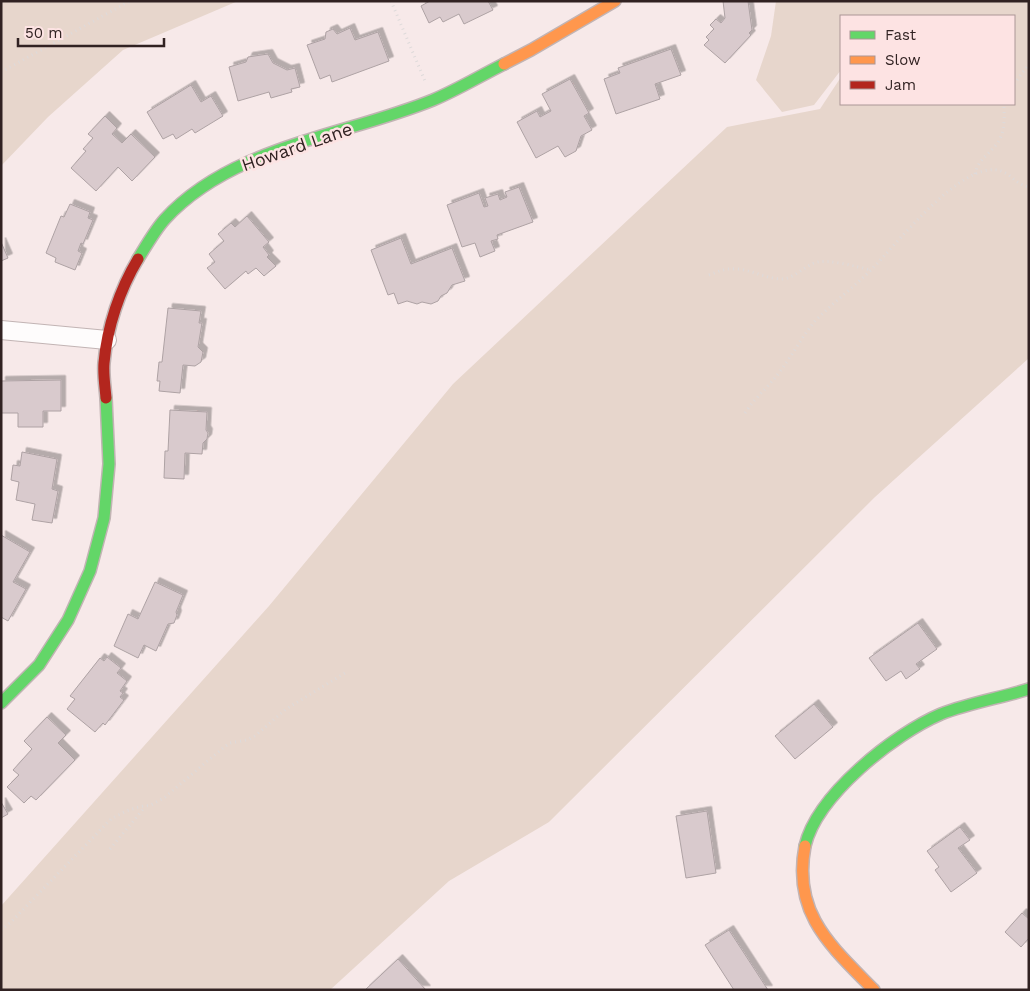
<svg xmlns="http://www.w3.org/2000/svg" width="1030" height="991" viewBox="0 0 1030 991" font-family="'Work Sans',sans-serif">
	<style>
		.green { fill: #e7d6cc }
		.building { fill: #d9cacd; stroke: #aea2a4; filter: url(#shadow) }
		.lines { fill: none; stroke-linecap: round; stroke-linejoin: round }
		.street-casing { stroke: #c2b4b4; stroke-width: 20 }
		.fast-casing { stroke: #c2b4b4; stroke-width: 14 }
		.slow-casing { stroke: #c2b4b4; stroke-width: 14 }
		.jam-casing { stroke: #c2b4b4; stroke-width: 14 }
		.path { stroke: #dedada; stroke-width: 3; stroke-dasharray: 1 4; stroke-linecap: butt }
		.street { stroke: #fefcfc; stroke-width: 18 }
		.fast { stroke: #63d668; stroke-width: 11 }
		.slow { stroke: #ff974d; stroke-width: 11 }
		.jam { stroke: #b3261e; stroke-width: 11 }
		.labels { text-anchor: middle; stroke-width: 5; stroke-linejoin: round; paint-order: stroke }
		.street-label { font-size: 18px; fill: #312222; stroke: #fde3e3 }
	</style>
	<defs>
		<filter id="shadow"><feDropShadow dx="4.5" dy="-4.5" stdDeviation="0" flood-color="#0004"/></filter>
	</defs>
	<rect width="100%" height="100%" fill="#f7e9e9"/>
	<path class="green" d="M1 1H238L123 50 48 117 1 166Z
		M776 1H1029V358L875 497 549 822 449 881 330 990H1V906L269 606 453 384 727 127 820 109 841 77V104H1014V16H841V70L814 105 782 112 756 80 771 36Z"/>
	<path class="building" d="M430 1H488L493 10 464 24 459 14 443 22 440 17 429 23 421 6Z
		M723 1H748L752 30 749 33 751 35 725 63 704 45 709 40 706 37 714 29 710 25 716 19 721 23 725 18Z
		M350 28 355 40 378 32 389 61 332 82 330 75 320 79 307 45 325 39 326 32 333 29 337 34Z
		M671 49 681 75 655 84 660 99 616 114 604 79 620 73 618 68Z
		M268 54 273 63 287 70 295 68 300 87 291 89 292 92 271 98 269 92 238 101 229 67 246 62 248 57Z
		M570 79 589 113 584 116 592 130 581 136 576 151 565 157 558 146 536 158 517 122 537 111 540 117 551 111 542 94Z
		M191 85 201 102 211 96 223 116 195 133 192 129 176 139 173 134 163 139 147 112Z
		M105 116 117 128 112 134 122 143 131 134 155 157 132 181 118 167 96 191 71 168 86 151 83 149 93 138 88 134Z
		M519 187 533 222 497 235 498 239 491 241 495 251 480 257 475 243 462 247 447 205 479 193 484 207 488 206 485 198 498 194 500 200 507 197 505 192Z
		M70 204 90 212 88 218 93 220 83 244 81 243 78 251 82 253 75 270 55 262 56 258 46 253 61 216 64 217Z
		M247 216 269 242 263 247 269 255 267 257 276 266 264 276 256 268 248 274 246 271 225 289 207 268 215 262 209 254 224 241 218 234 231 223 235 227Z
		M401 238 411 264 452 248 465 281 452 285 447 293 441 296 438 301 431 304 422 302 417 304 407 301 398 304 394 293 388 295 371 250Z
		M1 242 8 258 1 261Z
		M168 308 201 311 199 323H202L198 347 203 352 201 362 195 366 183 365 180 393 159 391 160 381H157L159 362H162Z
		M61 380V411H43V427H18V413H1V381Z
		M170 410 207 412 206 430 208 433 207 439 203 443 202 454 185 453 184 479 164 478 165 451H168Z
		M22 452 57 459 52 489 58 491 52 523 32 520 35 504 16 500 19 482 11 480 13 465 20 466Z
		M1 535 30 552 13 582 26 589 8 621 1 617Z
		M155 582 183 595 176 612 177 615 174 623 168 624 156 651 144 645 138 658 114 646 128 614 138 619Z
		M918 623 937 649 916 664 920 669 906 679 901 671 886 681 869 658Z
		M107 657 121 668 117 673 127 681 120 691 123 693 120 697 124 700 105 725 103 723 95 732 67 709 75 699 70 696 100 658 104 661Z
		M814 704 833 727 795 759 775 736Z
		M47 717 66 735 58 743 75 760 36 800 31 796 24 803 7 787 19 775 13 770 32 749 24 741Z
		M1 802 8 814 1 818Z
		M707 811 716 873 686 878 676 816Z
		M960 827 970 840 958 848 977 873 951 892 935 870 939 867 927 851Z
		M1022 913 1029 919V938L1021 947 1005 932Z
		M729 930 768 990H734L705 945Z
		M398 959 426 990H365Z"/>
	<g class="lines">
		<defs>
			<path id="street" d="M1 330 107 340"/>
			<path id="fast" d="M138 259C146 246 155 230 165 219 232 146 345 136 433 100 457 90 480 76 504 64
				M1 703 39 665 68 620 90 571 104 518 109 464 106 398
				M805 846C817 795 894 734 941 714 969 703 1000 698 1029 689"/>
			<path id="slow" d="M504 64 531 50 615 1
				M805 846C792 914 831 946 874 990"/>
			<path id="jam" d="M106 398C105 386 103 374 104 363 107 327 120 289 138 259"/>
		</defs>
		<use href="#street" class="street-casing"/>
		<use href="#fast" class="fast-casing"/>
		<use href="#slow" class="slow-casing"/>
		<use href="#jam" class="jam-casing"/>
		<path class="path" d="M391 1 425 81
			M1 72 130 1
			M1014 84 1029 64
			M975 174C978 160 987 156 995 146 1006 134 1004 118 1004 104
			M709 275C717 272 725 268 735 269 750 269 764 278 780 279 794 279 802 268 814 263 827 258 857 267 871 270
			M745 413C756 396 770 386 781 370 793 354 803 335 816 320 834 302 854 287 872 269 898 242 952 174 989 170 1008 167 1013 184 1029 187
			M110 849 145 807
			M1 930 10 923 111 819 126 811 139 807 151 805 165 797 223 748 230 743 247 740 255 736 286 709 345 673"/>
		<use href="#street" class="street"/>
		<use href="#fast" class="fast"/>
		<use href="#slow" class="slow"/>
		<use href="#jam" class="jam"/>
	</g>
	<g class="labels">
		<g class="street-label">
			<text transform="translate(297 147) rotate(-19)" y="6">Howard Lane</text>
		</g>
	</g>
	<rect width="1030" height="991" fill="none" stroke="#312222" stroke-width="5"/>
	<rect x="840" y="15" width="175" height="90" fill="#fde3e3" stroke="#ab9696"/>
	<rect x="850" y="31" width="25" height="8" fill="#63d668" stroke="#ab9696"/>
	<text x="885" y="40" font-size="15" fill="#312222">Fast</text>
	<rect x="850" y="56" width="25" height="8" fill="#ff974d" stroke="#ab9696"/>
	<text x="885" y="65" font-size="15" fill="#312222">Slow</text>
	<rect x="850" y="81" width="25" height="8" fill="#b3261e" stroke="#ab9696"/>
	<text x="885" y="90" font-size="15" fill="#312222">Jam</text>
	<path d="M18 38v8h146v-8" fill="none" stroke="#312222" stroke-width="2.5"/>
	<text x="25" y="38" font-size="15" fill="#312222" stroke="#fde3e3" stroke-width="4" paint-order="stroke">50 m</text>
</svg>
